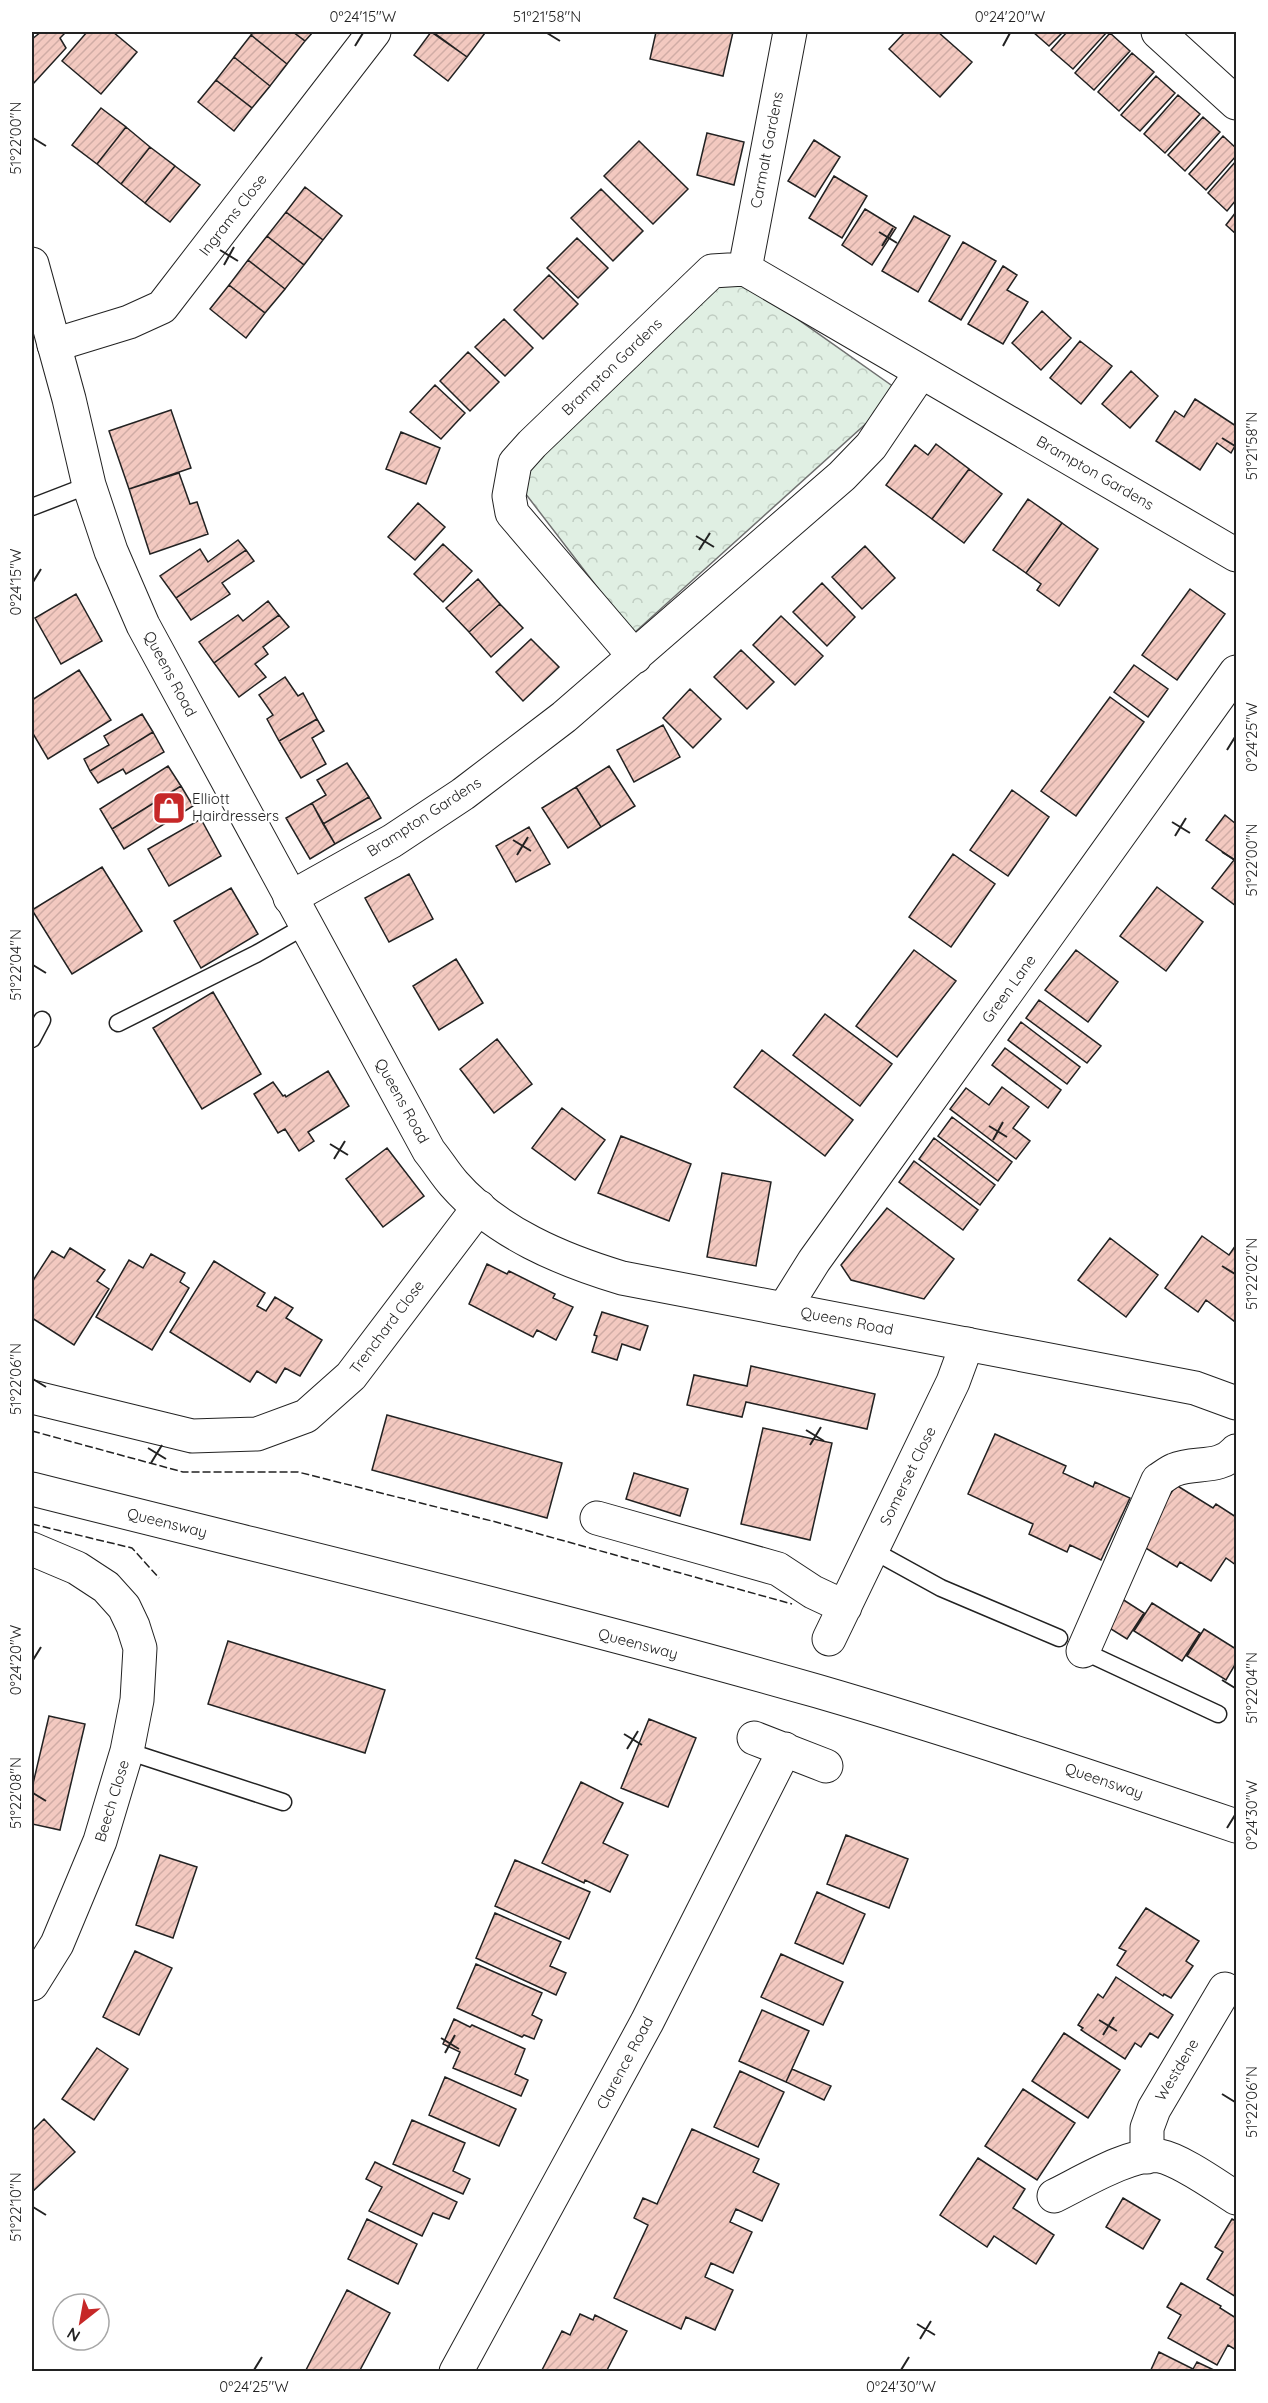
<svg xmlns="http://www.w3.org/2000/svg" width="1268" height="2403" viewBox="0 0 1268 2403" font-family="Quicksand,sans-serif">
	<style>
		.forest { fill: url(#forest-crowns); stroke: #6f6f6f; stroke-width: 1.5 }
		.building { fill: url(#building-hatch); stroke: #222; stroke-width: 1.5 }
		.lines { fill: none; stroke-linecap: round; stroke-linejoin: round }
		.lane-casing { stroke: #222; stroke-width: 19 }
		.street-casing { stroke: #222; stroke-width: 35 }
		.secondary-casing { stroke: #222; stroke-width: 35 }
		.primary-casing { stroke: #222; stroke-width: 35 }
		.lane { stroke: #fff; stroke-width: 16 }
		.street { stroke: #fff; stroke-width: 33 }
		.secondary { stroke: #fff; stroke-width: 33 }
		.primary { stroke: #fff; stroke-width: 33 }
		.fence { stroke: #222; stroke-width: 1.5; stroke-dasharray: 8 3; stroke-linecap: butt }
		.ticks { fill: none; stroke: #222; stroke-width: 2 }
		.labels { text-anchor: middle; stroke-width: 4.5; stroke-linejoin: round; paint-order: stroke }
		.street-label { font-size: 15px; fill: #222; stroke: #fff }
		.poi-label { font-size: 15px; fill: #222; stroke: #fff; text-anchor: start }
		.neatline { fill: none; stroke: #222; stroke-width: 2 }
		.ticks-label { font-size: 15px; text-anchor: middle; fill: #222 }
	</style>
	<defs>
		<pattern id="forest-crowns" width="20" height="18" patternUnits="userSpaceOnUse" patternTransform="scale(1.5)"><rect width="20" height="18" fill="#e0efe3"/><path d="M2 6a3 3 0 1 1 6 0M12 15a3 3 0 1 1 6 0" fill="none" stroke="#c0cdc2"/></pattern>
		<pattern id="building-hatch" width="6" height="6" patternUnits="userSpaceOnUse" patternTransform="scale(1.5)"><rect width="6" height="6" fill="#f3c9c0"/><path d="M-1 1l2-2M0 6l6-6M5 7l2-2" fill="none" stroke="#d0aca5"/></pattern>
	</defs>
	<rect width="100%" height="100%" fill="#fff"/>
	<path class="forest" d="M728 270 901 392 633 634 512 476Z"/>
	<path class="building" d="M41 32H66L60 38 66 48 32 85V39Z
		M87 32H113L137 52 101 94 62 61Z
		M254 32H293L305 41 287 64 251 35Z
		M293 32H313L305 41Z
		M431 32 467 57 448 81 414 55Z
		M433 32H483L485 33 467 57Z
		M656 32H733L723 76 650 59Z
		M905 32H938L972 62 940 97 889 49Z
		M1033 32H1063L1049 46Z
		M1067 32H1107L1073 69 1051 50Z
		M1110 33 1130 51 1094 90 1075 73Z
		M251 35 287 64 270 86 234 57Z
		M1132 53 1154 72 1119 111 1098 92Z
		M234 57 270 86 252 108 216 80Z
		M1156 76 1175 93 1140 131 1121 115Z
		M216 80 252 108 234 131 198 102Z
		M1178 95 1200 114 1165 153 1144 134Z
		M101 108 126 127 97 164 72 145Z
		M1203 117 1220 132 1185 171 1168 155Z
		M126 127 150 147 121 184 97 164Z
		M707 133 744 142 734 185 697 175Z
		M1223 136 1236 148V156L1206 190 1189 174Z
		M814 140 840 157 815 197 788 181Z
		M639 141 688 189 653 224 604 176Z
		M150 147 175 166 145 203 121 184Z
		M1236 161V200L1227 211 1208 193Z
		M175 166 200 185 170 222 145 203Z
		M834 176 867 196 842 238 809 218Z
		M305 187 342 216 323 240 286 212Z
		M601 189 643 231 613 261 571 218Z
		M865 209 896 228 872 265 842 245Z
		M286 212 323 240 304 265 267 236Z
		M1236 212V234L1226 225Z
		M914 216 950 236 918 292 882 271Z
		M267 236 304 265 285 289 248 260Z
		M577 238 608 268 578 298 547 268Z
		M963 242 996 261 961 320 929 301Z
		M248 260 285 289 265 313 229 285Z
		M1003 266 1017 275 1007 290 1028 302 1003 344 968 324Z
		M549 275 578 304 543 339 514 310Z
		M229 285 265 313 246 338 210 309Z
		M1042 311 1071 338 1041 370 1012 343Z
		M504 319 533 348 505 376 475 347Z
		M1080 341 1112 366 1081 404 1050 378Z
		M468 352 499 382 470 411 440 381Z
		M1131 371 1158 396 1130 428 1102 404Z
		M435 385 465 413 441 439 410 412Z
		M1195 399 1236 426V444L1231 453 1217 443 1200 470 1156 441 1175 411 1184 417Z
		M171 410 191 468 129 489 109 431Z
		M401 432 440 448 426 484 386 469Z
		M936 444 969 469 932 519 886 485 915 445 928 455Z
		M969 469 1002 494 964 543 932 519Z
		M179 473 190 504 197 502 208 534 150 554 129 489Z
		M1028 499 1062 523 1026 573 993 550Z
		M418 503 445 527 415 560 388 537Z
		M1062 523 1098 549 1059 606 1037 590 1041 584 1026 573Z
		M238 540 246 550 176 598 160 576 200 549 208 562Z
		M443 544 472 571 443 602 414 574Z
		M865 546 895 578 862 609 832 577Z
		M246 550 254 561 222 583 230 594 191 620 176 598Z
		M478 579 500 604 469 632 446 608Z
		M822 583 855 617 827 646 793 612Z
		M1190 589 1225 614 1177 680 1142 655Z
		M76 594 102 641 61 664 35 618Z
		M268 601 279 615 214 663 199 642 238 615 243 621Z
		M500 604 523 628 491 657 469 632Z
		M279 615 289 627 263 647 268 654 255 664 266 677 239 697 214 663Z
		M781 616 823 656 795 685 753 645Z
		M531 639 559 667 523 701 496 672Z
		M741 650 774 682 747 709 714 677Z
		M1134 665 1168 689 1148 717 1114 692Z
		M79 670 111 720 48 759 32 732V700Z
		M285 677 298 696 303 693 317 719 279 741 267 719 273 715 259 695Z
		M690 689 721 719 693 748 663 718Z
		M1110 697 1144 722 1076 816 1041 791Z
		M142 714 153 732 90 771 84 759 109 745 104 736Z
		M317 719 324 731 312 738 326 764 301 778 279 741Z
		M663 725 680 757 634 782 617 750Z
		M153 732 164 752 126 774 123 769 98 783 90 771Z
		M347 763 369 797 323 824 312 803 326 795 317 780Z
		M168 766 181 786 112 829 100 809Z
		M609 766 635 806 601 827 576 787Z
		M181 786 193 806 124 849 112 829Z
		M576 787 601 827 568 848 542 808Z
		M1012 790 1049 817 1008 876 970 850Z
		M369 797 381 818 335 844 323 824Z
		M312 803 335 844 310 859 286 818Z
		M1225 815 1236 824V906L1212 888 1234 860 1206 840Z
		M201 819 221 856 169 886 148 849Z
		M529 827 550 864 516 882 496 846Z
		M953 854 995 884 951 947 909 917Z
		M102 867 142 931 72 974 32 910Z
		M409 874 433 919 389 942 365 898Z
		M1157 887 1203 922 1166 971 1120 936Z
		M231 888 258 934 201 968 174 921Z
		M914 950 956 981 897 1057 856 1026Z
		M1076 950 1118 982 1088 1022 1045 990Z
		M456 959 483 1003 439 1030 413 986Z
		M213 992 261 1074 202 1109 153 1028Z
		M1039 1000 1101 1046 1087 1063 1026 1018Z
		M825 1014 892 1064 860 1106 793 1055Z
		M1021 1022 1080 1067 1067 1084 1008 1040Z
		M497 1039 532 1084 494 1113 460 1069Z
		M1005 1048 1061 1090 1048 1108 992 1065Z
		M762 1050 853 1120 825 1156 734 1087Z
		M328 1071 349 1106 308 1132 314 1141 299 1151 285 1129 278 1133 254 1094 273 1082 283 1096 285 1095 286 1097Z
		M1002 1087 1029 1107 1013 1128 1030 1141 1016 1159 950 1109 966 1088 989 1105Z
		M562 1108 605 1140 575 1180 532 1148Z
		M952 1117 1012 1162 998 1181 938 1136Z
		M621 1136 691 1164 669 1221 598 1193Z
		M934 1138 995 1185 980 1205 919 1159Z
		M387 1148 424 1196 383 1227 346 1179Z
		M914 1161 978 1210 963 1230 899 1182Z
		M722 1173 771 1182 756 1266 707 1257Z
		M887 1208 954 1259 924 1299 851 1280 841 1265Z
		M1202 1236 1229 1255 1236 1245V1317L1234 1321 1206 1300 1198 1312 1165 1288Z
		M1110 1238 1158 1275 1126 1317 1078 1280Z
		M70 1248 105 1270 97 1281 109 1289 74 1345 32 1318V1282L52 1251 64 1258Z
		M151 1254 185 1273 180 1282 189 1288 152 1350 96 1317 129 1260 143 1268Z
		M214 1261 265 1293 257 1306 266 1311 275 1297 293 1308 286 1318 322 1340 300 1376 285 1368 276 1383 257 1371 250 1382 170 1332Z
		M487 1264 507 1274 509 1271 555 1294 553 1298 573 1307 556 1340 537 1330 533 1337 469 1304Z
		M602 1312 648 1326 640 1350 622 1344 617 1360 592 1352 597 1336 594 1335Z
		M751 1366 875 1394 867 1429 746 1402 742 1417 687 1405 694 1375 747 1386Z
		M387 1415 562 1463 547 1518 372 1470Z
		M763 1428 832 1443 810 1540 741 1524Z
		M995 1434 1066 1466 1063 1473 1093 1487 1095 1482 1130 1498 1101 1560 1070 1545 1067 1552 1029 1534 1033 1524 968 1494Z
		M634 1473 688 1489 680 1516 626 1499Z
		M1176 1485 1213 1508 1216 1504 1236 1517V1565L1226 1558 1211 1581 1180 1562 1177 1567 1139 1544Z
		M1119 1597 1144 1613 1127 1639 1103 1624Z
		M1152 1603 1200 1633 1182 1661 1134 1631Z
		M1204 1629 1236 1649V1663L1226 1680 1187 1656Z
		M228 1641 385 1690 365 1753 208 1704Z
		M49 1716 85 1724 60 1830 32 1824V1788Z
		M649 1719 696 1738 668 1807 621 1788Z
		M581 1782 623 1803 603 1843 628 1855 610 1892 585 1880 584 1883 542 1863Z
		M846 1835 908 1859 889 1908 827 1884Z
		M160 1855 197 1867 173 1938 136 1925Z
		M515 1860 590 1892 569 1939 495 1906Z
		M817 1892 865 1914 843 1964 795 1943Z
		M1146 1908 1199 1941 1186 1961 1193 1966 1171 1998 1164 1994 1163 1996 1117 1965 1126 1951 1119 1948Z
		M495 1913 561 1942 550 1966 566 1973 556 1995 476 1958Z
		M135 1951 172 1968 139 2035 103 2017Z
		M781 1954 843 1982 823 2025 761 1997Z
		M476 1964 542 1993 532 2015 542 2020 534 2039 524 2035 522 2037 457 2008Z
		M1116 1977 1173 2015 1158 2038 1150 2033 1141 2047 1135 2043 1125 2059 1081 2030 1083 2028 1078 2025 1098 1994 1103 1998Z
		M762 2010 809 2031 786 2082 739 2061Z
		M454 2019 470 2027 472 2025 525 2049 515 2074 528 2080 521 2096 453 2068 460 2052 443 2044Z
		M1064 2033 1120 2070 1088 2118 1032 2081Z
		M97 2048 128 2069 94 2120 62 2099Z
		M792 2069 831 2086 824 2100 786 2082Z
		M740 2071 784 2092 758 2147 714 2127Z
		M445 2077 516 2109 499 2146 429 2115Z
		M1023 2089 1075 2123 1037 2180 985 2146Z
		M44 2119 75 2152 32 2192V2131Z
		M412 2120 465 2143 453 2171 470 2179 463 2194 393 2164Z
		M692 2129 759 2159 753 2172 779 2184 762 2221 736 2209 730 2222 752 2232 733 2273 711 2263 705 2277 733 2290 715 2330 686 2317 681 2329 614 2298 648 2225 634 2218 643 2198 657 2204Z
		M978 2158 1025 2189 1013 2208 1054 2235 1036 2264 994 2236 987 2247 940 2215Z
		M375 2162 457 2202 449 2219 433 2213 422 2236 369 2211 382 2187 366 2179Z
		M1123 2198 1160 2220 1143 2249 1106 2227Z
		M367 2219 417 2244 398 2284 348 2259Z
		M1232 2219 1236 2221V2297L1207 2279 1223 2252 1215 2247Z
		M1181 2283 1221 2306 1220 2308 1236 2318V2350L1228 2345 1217 2365 1168 2338 1181 2315 1167 2307Z
		M347 2290 390 2313 359 2372H305Z
		M580 2314 593 2320 595 2315 627 2331 606 2372H541L562 2331 570 2335Z
		M1159 2352 1193 2369 1197 2362 1218 2372H1150Z"/>
	<g class="lines">
		<defs>
			<path id="lane" d="M32 507 89 485
				M118 1023 256 954 305 926
				M32 1039 42 1020
				M872 1550 941 1588 1059 1638
				M1083 1651 1218 1714
				M127 1751 283 1802"/>
			<path id="street" d="M1158 32 1236 103
				M745 269 790 32
				M54 345 129 322 162 307 374 32
				M635 657 512 513 509 496 515 463 532 444 712 271 745 269 1236 555
				M290 898 392 841 463 794 564 717 842 476 871 446 921 372
				M784 1309 814 1261 1236 672
				M32 1397 192 1436 257 1434 306 1416 351 1376 479 1207
				M597 1518 778 1569 813 1592 845 1607
				M32 1549 77 1568 106 1587 124 1607 133 1626 140 1648 137 1700 127 1751 100 1841 57 1944 32 1984
				M829 1639 953 1382 967 1344
				M1083 1651 1158 1480C1163 1477 1169 1472 1174 1470 1195 1461 1220 1470 1236 1451
				M754 1738 826 1766
				M1147 2157V2128L1154 2109 1225 1989
				M1054 2196C1079 2184 1133 2151 1160 2156 1181 2160 1217 2186 1236 2198
				M456 2372 647 2022 785 1749"/>
			<path id="secondary" d="M32 264 69 399 89 485 111 551 143 625 429 1151C438 1162 445 1174 454 1184 497 1233 562 1260 622 1278L1195 1388 1236 1403"/>
			<path id="primary" d="M32 1489C294 1555 557 1617 817 1691 958 1732 1097 1779 1236 1826"/>
		</defs>
		<use href="#lane" class="lane-casing"/>
		<use href="#street" class="street-casing"/>
		<use href="#secondary" class="secondary-casing"/>
		<use href="#primary" class="primary-casing"/>
		<use href="#lane" class="lane"/>
		<use href="#street" class="street"/>
		<use href="#secondary" class="secondary"/>
		<use href="#primary" class="primary"/>
		<path class="fence" d="M32 1431 183 1472H298L496 1522 792 1604
			M32 1524 132 1548 159 1578"/>
	</g>
	<path class="ticks" d="M547 33 560 41M355 46 363 33M1003 46 1010 33M33 138 46 146M879 232 897 243M882 246 893 228M220 250 238 261M224 265 234 247M1222 438 1235 446M696 536 714 547M699 550 710 533M33 582 41 569M1227 750 1235 737M1172 822 1190 833M1175 836 1186 818M513 840 531 851M1222 852 1235 860M517 855 528 837M33 965 46 973M989 1126 1007 1137M993 1140 1003 1122M330 1144 348 1155M334 1159 345 1141M1222 1266 1235 1274M33 1379 46 1387M806 1430 824 1441M810 1445 821 1427M148 1448 166 1459M151 1463 162 1445M33 1660 41 1647M1222 1680 1235 1688M624 1734 642 1745M627 1749 638 1731M33 1793 46 1801M1227 1828 1235 1815M1099 2020 1117 2031M1103 2035 1114 2017M441 2038 459 2049M445 2053 455 2035M1222 2094 1235 2102M33 2207 46 2215M917 2324 935 2335M920 2339 931 2321M254 2370 262 2357M901 2370 909 2357"/>
	<defs>
		<symbol id="shop-square" viewBox="-11 -11 22 22"><rect x="-9" y="-9" width="18" height="18" rx="4" fill="#c62828" stroke="#fff"/><path d="M-5-2.5h2.3a2.7 3.5 0 0 1 5.4 0H5L5.5 6h-11ZM-1.5-2.5h3a1.5 2.3 0 0 0-3 0Z" fill="#fff"/></symbol>
	</defs>
	<g fill-rule="evenodd">
		<use href="#shop-square" x="150" y="789" width="38" height="38"/>
	</g>
	<g class="labels">
		<g class="street-label">
			<text transform="translate(767 150) rotate(-79)" y="5">Carmalt Gardens</text>
			<text transform="translate(233 215) rotate(-52)" y="5">Ingrams Close</text>
			<text transform="translate(612 367) rotate(-44)" y="5">Brampton Gardens</text>
			<text transform="translate(1095 473) rotate(30)" y="5">Brampton Gardens</text>
			<text transform="translate(170 674) rotate(62)" y="5">Queens Road</text>
			<text transform="translate(424 817) rotate(-33)" y="5">Brampton Gardens</text>
			<text transform="translate(1009 989) rotate(-54)" y="5">Green Lane</text>
			<text transform="translate(402 1101) rotate(61)" y="5">Queens Road</text>
			<text transform="translate(847 1321) rotate(11)" y="5">Queens Road</text>
			<text transform="translate(387 1327) rotate(-53)" y="5">Trenchard Close</text>
			<text transform="translate(908 1476) rotate(-64)" y="5">Somerset Close</text>
			<text transform="translate(167 1523) rotate(14)" y="5">Queensway</text>
			<text transform="translate(638 1644) rotate(15)" y="5">Queensway</text>
			<text transform="translate(1104 1781) rotate(19)" y="5">Queensway</text>
			<text transform="translate(112 1801) rotate(-73)" y="5">Beech Close</text>
			<text transform="translate(625 2063) rotate(-62)" y="5">Clarence Road</text>
			<text transform="translate(1177 2070) rotate(-59)" y="5">Westdene</text>
		</g>
		<g class="poi-label">
			<text x="192" y="804">Elliott<tspan x="192" dy="17">Hairdressers</tspan></text>
		</g>
	</g>
	<rect width="1268" height="2403" fill="none" stroke="#ffffff" stroke-width="66"/>
	<g transform="translate(81 2322) rotate(211)"><circle r="28" fill="#ffffff" stroke="#a7a7a7" stroke-width="1.5"/>
	<path d="M0-4.5L10 22L0 15L-10 22Z" fill="#c62828"/>
	<text y="-9" font-size="16" font-weight="bold" text-anchor="middle" fill="#222222">N</text>
	</g>
	<rect x="33" y="33" width="1202" height="2337" class="neatline"/>
	<g class="ticks-label">
		<text x="363" y="22">0°24'15"W</text>
		<text x="547" y="22">51°21'58"N</text>
		<text x="1010" y="22">0°24'20"W</text>
		<text transform="translate(16 138) rotate(-90)" y="5">51°22'00"N</text>
		<text transform="translate(1252 446) rotate(-90)" y="5">51°21'58"N</text>
		<text transform="translate(16 582) rotate(-90)" y="5">0°24'15"W</text>
		<text transform="translate(1252 737) rotate(-90)" y="5">0°24'25"W</text>
		<text transform="translate(1252 860) rotate(-90)" y="5">51°22'00"N</text>
		<text transform="translate(16 965) rotate(-90)" y="5">51°22'04"N</text>
		<text transform="translate(1252 1274) rotate(-90)" y="5">51°22'02"N</text>
		<text transform="translate(16 1379) rotate(-90)" y="5">51°22'06"N</text>
		<text transform="translate(16 1660) rotate(-90)" y="5">0°24'20"W</text>
		<text transform="translate(1252 1688) rotate(-90)" y="5">51°22'04"N</text>
		<text transform="translate(16 1793) rotate(-90)" y="5">51°22'08"N</text>
		<text transform="translate(1252 1815) rotate(-90)" y="5">0°24'30"W</text>
		<text transform="translate(1252 2102) rotate(-90)" y="5">51°22'06"N</text>
		<text transform="translate(16 2207) rotate(-90)" y="5">51°22'10"N</text>
		<text x="254" y="2392">0°24'25"W</text>
		<text x="901" y="2392">0°24'30"W</text>
	</g>
</svg>
